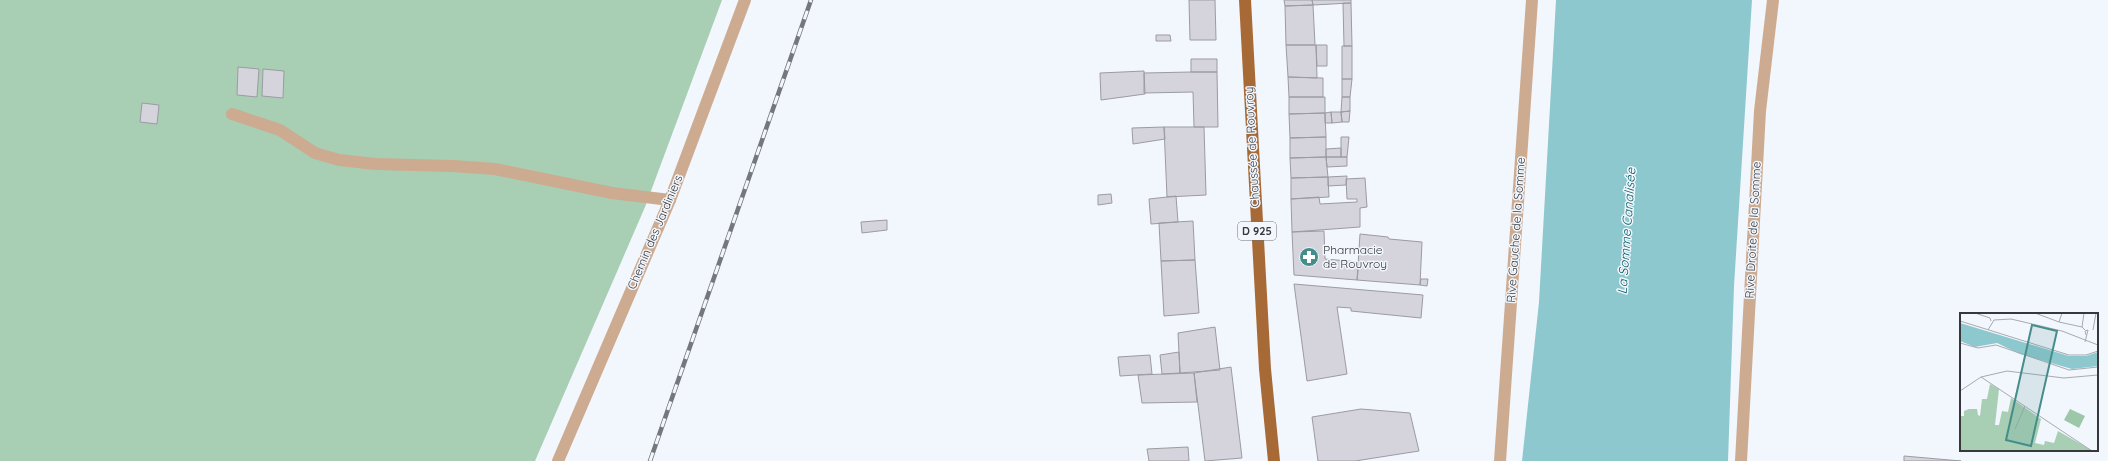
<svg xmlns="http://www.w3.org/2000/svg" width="2108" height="461" viewBox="0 0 2108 461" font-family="Quicksand,sans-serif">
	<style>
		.green { fill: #a8ceb4 }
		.water { fill: #8dc8ce }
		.building { fill: #d5d4dc; stroke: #9c9ba2 }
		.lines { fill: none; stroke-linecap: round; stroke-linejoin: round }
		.lane { stroke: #cdab90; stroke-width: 12 }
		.street { stroke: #cdab90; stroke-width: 12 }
		.primary { stroke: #a76a36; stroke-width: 12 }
		.rail-casing { stroke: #74777b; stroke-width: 4.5 }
		.rail { stroke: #f2f6fd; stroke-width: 3; stroke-dasharray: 9; stroke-linecap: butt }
		.labels { text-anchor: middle; stroke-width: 3; stroke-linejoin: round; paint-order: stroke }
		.shield { fill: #f2f6fd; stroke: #6e7175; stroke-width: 1 }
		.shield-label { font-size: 11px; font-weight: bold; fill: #36383b }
		.street-label { font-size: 12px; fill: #36383b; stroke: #f2f6fd }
		.poi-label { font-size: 12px; fill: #36383b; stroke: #f2f6fd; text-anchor: start }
		.water-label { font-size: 13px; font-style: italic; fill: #035c63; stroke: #f2f6fd }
		.inset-road { fill: none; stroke: #a7aaaf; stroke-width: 1 }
		.view { fill: #458d8b; fill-opacity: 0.15; stroke: #458d8b; stroke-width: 2 }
		.inset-edge { fill: none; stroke: #36383b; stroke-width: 2 }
	</style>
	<rect width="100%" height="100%" fill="#f2f6fd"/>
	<path class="green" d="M0 0H722L645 207 535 461H0Z"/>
	<path class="water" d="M1556 0H1752L1734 286 1728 461H1522L1539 302Z"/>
	<path class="building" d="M1189 0H1215L1216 40H1190Z
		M1284 0H1312L1313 5 1285 6Z
		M1312 0H1351V3L1313 5Z
		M1343 3H1351L1352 46H1344Z
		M1313 5 1315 45H1286L1285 6Z
		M1156 35H1170L1171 41H1156Z
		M1286 45H1316L1317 78 1288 77Z
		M1316 45H1327V66H1317Z
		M1342 46H1352V79H1342Z
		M1191 59H1217V72H1191Z
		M238 67 259 69 257 97 237 95Z
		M263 69 284 71 283 98 262 96Z
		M1144 71 1145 94 1101 100 1100 73Z
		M1191 72H1217L1218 127H1194L1193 92 1144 93V73Z
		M1288 77 1323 78V97H1289Z
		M1342 79H1352L1350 97H1342Z
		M1289 97H1325V113L1289 114Z
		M1342 97H1350V111L1341 112Z
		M142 103 159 105 157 124 140 122Z
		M1350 111 1349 122H1342L1341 112Z
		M1331 112 1332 123H1325V113Z
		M1331 112H1341L1342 122 1332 123Z
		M1325 113 1326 137 1290 138 1289 114Z
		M1164 127 1165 139 1133 144 1132 128Z
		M1164 127H1204L1206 195 1167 197Z
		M1326 137V157L1290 158V138Z
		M1341 137H1349L1347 157H1341Z
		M1341 148V157H1326V149Z
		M1326 157H1347V166L1327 167Z
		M1326 157 1328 177 1291 178 1290 158Z
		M1347 176 1346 185 1328 186V177Z
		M1328 177 1329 197 1291 199V178Z
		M1365 178 1367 207 1360 208V227L1292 232 1291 199 1319 197 1320 204 1357 202V199H1347L1346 179Z
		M1111 194 1112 203 1098 205V195Z
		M1176 196 1178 222 1151 224 1149 199Z
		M887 220V230L862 233 861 222Z
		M1193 221 1195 260 1161 261 1159 223Z
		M1324 231 1325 259 1359 262 1357 280 1294 275 1292 232Z
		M1360 234 1388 237 1389 239 1422 242 1420 285 1357 280Z
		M1195 260 1199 313 1164 316 1161 261Z
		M1421 279H1428L1427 286 1420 285Z
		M1294 284 1423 295 1421 318 1351 311V308L1337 307 1347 374 1307 381Z
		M1215 327 1220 370 1180 373 1178 333Z
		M1179 352 1180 373 1162 374 1160 355Z
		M1150 355 1152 374 1120 376 1118 357Z
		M1231 367 1242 458 1205 461 1194 373Z
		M1194 373 1197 402 1142 403 1138 375Z
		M1361 409 1410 413 1419 451 1355 461H1318L1312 417Z
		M1188 447 1189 461H1149L1147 449Z
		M1904 456 1961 461H1904Z"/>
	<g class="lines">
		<path class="lane" d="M232 114 280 130 315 153 339 160 376 164 453 166 495 169 612 193 670 200"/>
		<path class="street" d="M558 461 670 200 745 0
			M1500 461 1532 0
			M1741 461 1760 111 1773 0"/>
		<path class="primary" d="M1245 0 1265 369 1274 461"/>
		<defs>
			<path id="rail" d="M650 461 811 0"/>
		</defs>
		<use href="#rail" class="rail-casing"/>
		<use href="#rail" class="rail"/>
	</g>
	<defs>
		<symbol id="pharmacy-disc" viewBox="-11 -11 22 22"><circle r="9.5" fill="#458d8b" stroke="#f2f6fd"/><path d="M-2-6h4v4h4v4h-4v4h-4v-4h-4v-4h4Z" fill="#fff"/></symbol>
	</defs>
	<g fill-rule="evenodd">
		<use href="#pharmacy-disc" x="1298" y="246" width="22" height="22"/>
	</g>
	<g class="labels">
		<rect class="shield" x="1238" y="222" width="38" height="18" rx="3"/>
		<g class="shield-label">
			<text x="1257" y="235">D 925</text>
		</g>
		<g class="street-label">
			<text transform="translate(1252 147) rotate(-93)" y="4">Chaussée de Rouvroy</text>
			<text transform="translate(1516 230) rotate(-86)" y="4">Rive Gauche de la Somme</text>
			<text transform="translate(1753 230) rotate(-87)" y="4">Rive Droite de la Somme</text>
			<text transform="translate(655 232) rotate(-67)" y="4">Chemin des Jardiniers</text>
		</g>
		<g class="poi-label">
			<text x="1323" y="254">Pharmacie<tspan x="1323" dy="14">de Rouvroy</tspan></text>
		</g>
		<g class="water-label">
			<text transform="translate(1626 231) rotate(-86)" y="5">La Somme Canalisée</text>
		</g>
	</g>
	<g transform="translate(1960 313)">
		<rect width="138" height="138" fill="#f2f6fd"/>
		<path d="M30 71 39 76 35 112H39L42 98 48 99 51 85 81 106 75 130 84 132 85 128 94 130 98 118 133 138H0V103H4V98L9 96H17L18 102 20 103 22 86H27Z" fill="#a8ceb4"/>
		<path d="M110 96 125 103 119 115 104 107Z" fill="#9cc7a9"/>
		<path d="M0 10 109 43H126L138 39V53L112 56 60 41 37 30 15 34 0 28Z" fill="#8dc8ce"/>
		<path class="inset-road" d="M15 0 30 5 31 8M75 0 99 9M102 0 99 9 122 14M124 0 122 14 125 17M0 8 109 42H126L138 38M28 17 34 7 51 6 102 18 138 32M133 17 136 0M125 29 128 17 125 18 126 22M0 30 18 35 36 32 109 57 138 54M21 64 132 138M0 78 21 64 47 58 104 65 138 62M55 116 65 93"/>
		<path class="view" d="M72 12 97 18 71 133 46 127Z"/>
		<rect width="138" height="138" class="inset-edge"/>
	</g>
</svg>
